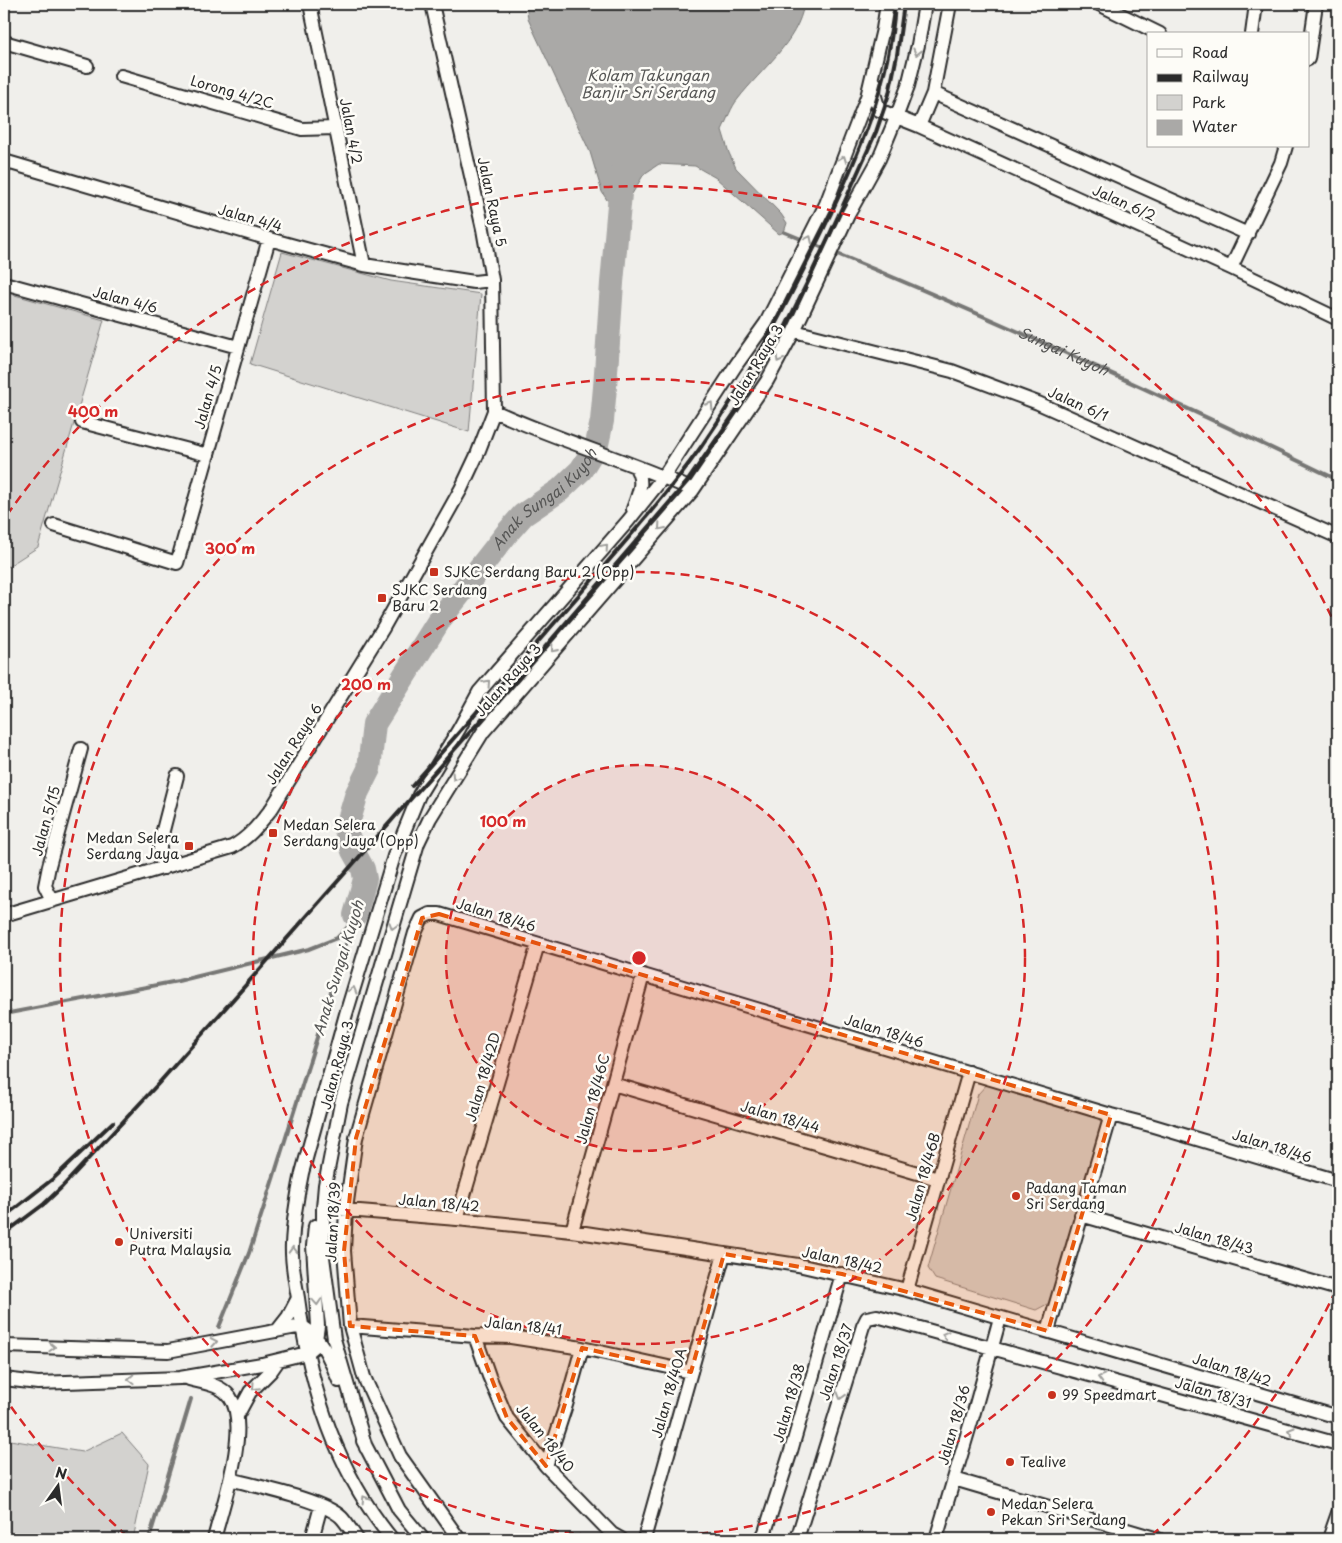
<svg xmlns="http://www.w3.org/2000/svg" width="1342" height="1543" viewBox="0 0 1342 1543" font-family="'Playpen Sans',sans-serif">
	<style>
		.green { fill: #d3d2cf; stroke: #7f7e7d }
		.water { fill: #aaa9a7; stroke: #777775 }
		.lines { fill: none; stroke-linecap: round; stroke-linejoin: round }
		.stream { stroke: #777775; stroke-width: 4 }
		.river { stroke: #aaa9a7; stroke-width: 24 }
		.minor-casing { stroke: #2b2b2b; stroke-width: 16 }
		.minor { stroke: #fdfcf7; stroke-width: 12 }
		.rail { stroke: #2b2b2b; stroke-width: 4 }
		.oneway { stroke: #9e9e9b }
		.marked { fill: #e8590c; fill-opacity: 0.2; stroke: #e8590c; stroke-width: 4; stroke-dasharray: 10 6; stroke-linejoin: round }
		.ring { fill: none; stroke: #d62828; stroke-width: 2.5; stroke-dasharray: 9 6 }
		.poi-dot { fill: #c8321e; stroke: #fdfcf7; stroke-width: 2 }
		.labels { text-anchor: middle; stroke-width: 5; stroke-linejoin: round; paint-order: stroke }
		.street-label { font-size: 14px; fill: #2b2b2b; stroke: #fdfcf7 }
		.poi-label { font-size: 14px; fill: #2b2b2b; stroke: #fdfcf7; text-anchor: start }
		.water-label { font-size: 15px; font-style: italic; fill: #575756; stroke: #fdfcf7 }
		.centre { fill: #d62828; stroke: #fdfcf7; stroke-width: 2.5 }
		.ring-label { font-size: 15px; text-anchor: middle; font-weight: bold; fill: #d62828; stroke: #fdfcf7; stroke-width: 5; stroke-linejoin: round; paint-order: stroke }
	</style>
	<rect width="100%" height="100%" fill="#f0efeb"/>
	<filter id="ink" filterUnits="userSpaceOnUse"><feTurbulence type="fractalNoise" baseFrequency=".02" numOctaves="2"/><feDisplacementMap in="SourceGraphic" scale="10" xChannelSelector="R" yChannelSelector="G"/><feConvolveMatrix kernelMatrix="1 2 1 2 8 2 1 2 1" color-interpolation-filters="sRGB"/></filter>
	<g filter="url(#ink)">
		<path class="green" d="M282 252 391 281 481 294 469 432 250 364Z
			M4 292 104 320 38 547 4 569Z
			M988 1083 1095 1114 1103 1125 1051 1302 1036 1310 935 1279 928 1268 978 1094Z
			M122 1433 149 1464 133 1539H4V1439L82 1452Z"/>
		<path class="water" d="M526 4H804C798 42 761 69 738 99 731 107 727 120 722 130L729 153 736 168 781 214 787 223 784 232 779 234 716 178 695 166 659 164 644 174 632 194 619 203 607 200 602 192 590 152 528 19Z"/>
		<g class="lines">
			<g class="stream">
				<path id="s1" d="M784 232C971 308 1156 392 1338 480"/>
				<path d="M4 1014 178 981 309 949 337 938 347 928 352 921"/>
				<path d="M219 1327 249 1253 273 1179 355 915"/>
				<path d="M149 1539 191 1399"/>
			</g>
			<path class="river" id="s2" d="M355 915 365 879 363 869 353 851 346 830 357 793 369 769 374 724 440 619 508 532 523 515 560 490 581 470 597 444 602 421 605 387 612 283 622 171"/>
			<defs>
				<path id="minor" d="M310 4 364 265
					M1099 4 1160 34
					M1252 34 1256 4
					M4 42 87 66
					M1308 59 1316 4
					M121 76 302 129 335 128
					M875 83 874 93 879 110 919 126 1231 268 1338 319
					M933 93 1248 234
					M919 126 933 93 950 4
					M4 161 269 239 364 265 474 282 492 280
					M1231 268 1281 163 1286 146
					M4 283 238 347
					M794 331 952 371 1038 403 1338 537
					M494 411C559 441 628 460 693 490
					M82 422 208 455
					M633 509C639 492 645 482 635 466
					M54 525 177 563 269 239
					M164 868 160 854V842L177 776
					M52 900 45 886 49 866 81 749
					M4 915 232 847C250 837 260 823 272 808L383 628 461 489 477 455 494 411 492 280 483 229 432 4
					M613 1084 938 1179
					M323 1208 457 1219 572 1231 798 1265 907 1290 1338 1417
					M1081 1215 1338 1289
					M457 1219 538 944
					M572 1231 643 975
					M907 1290 969 1072
					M350 1326 475 1336 511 1337 582 1348 691 1372
					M277 1331 288 1317 298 1298
					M1048 1331 1111 1115
					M475 1336 489 1376 507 1418 546 1466 612 1534 621 1539
					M4 1346 168 1351 302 1326C323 1339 330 1359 339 1381
					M4 1379 38 1383 180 1378 262 1364 307 1353 315 1346 318 1326 313 1246 315 1226
					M189 1379C204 1383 220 1384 230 1397 251 1426 222 1507 214 1539
					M237 1416 250 1392 271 1371 278 1361
					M363 1441 399 1510 423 1539
					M366 1448 334 1339 323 1257V1208L325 1185 341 1103 418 843 430 818 483 732 693 490 767 381 794 331 848 215 879 159 896 118 908 86 918 45 925 4
					M546 1466 566 1405 582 1348
					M230 1479C255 1486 323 1500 341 1517 347 1523 352 1532 357 1539
					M954 1479 1158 1539
					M312 1539 321 1506
					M392 1539C336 1471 309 1384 298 1298 295 1281 291 1262 292 1245 293 1221 297 1197 302 1173L346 1014 394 856 419 795 459 729 479 692 628 521 664 476 736 365 766 323 826 204 867 97 883 29 887 4
					M459 1539 400 1456 364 1377 350 1326 344 1251 346 1209 356 1138 415 933 422 918 430 914H439L1111 1115 1150 1125 1338 1181
					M644 1539 724 1254
					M761 1539 765 1532 791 1451 842 1274
					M797 1539 863 1326 867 1318 877 1316 927 1330 1338 1444
					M936 1539 974 1412 1000 1318
					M1329 1539 1338 1513"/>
			</defs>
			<use href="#minor" class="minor-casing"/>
			<use href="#minor" class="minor"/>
			<path class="rail" d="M412 786C470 720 527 654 585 588 625 542 666 496 701 447 748 379 787 304 823 230 857 159 890 84 895 4
				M4 1217 54 1178 113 1122
				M4 1234 44 1204 62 1187 158 1084 533 661 687 482 734 414 783 332 808 281 840 212 876 132 889 94 897 55 904 4"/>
		</g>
		<defs><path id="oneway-chevron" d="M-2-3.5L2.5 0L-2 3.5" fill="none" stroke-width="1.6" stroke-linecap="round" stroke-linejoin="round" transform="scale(1.25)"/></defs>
		<g class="oneway">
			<use href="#oneway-chevron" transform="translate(917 52) rotate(104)"/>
			<use href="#oneway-chevron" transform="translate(843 159) rotate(-69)"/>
			<use href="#oneway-chevron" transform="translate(809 239) rotate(-64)"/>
			<use href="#oneway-chevron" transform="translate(779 359) rotate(119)"/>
			<use href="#oneway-chevron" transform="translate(710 405) rotate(-57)"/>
			<use href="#oneway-chevron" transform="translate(661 527) rotate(131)"/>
			<use href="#oneway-chevron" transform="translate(605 547) rotate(-49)"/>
			<use href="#oneway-chevron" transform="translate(554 649) rotate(131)"/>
			<use href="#oneway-chevron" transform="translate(487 683) rotate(-48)"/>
			<use href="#oneway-chevron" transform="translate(455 777) rotate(122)"/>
			<use href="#oneway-chevron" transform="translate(393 926) rotate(106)"/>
			<use href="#oneway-chevron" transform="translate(353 990) rotate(-73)"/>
			<use href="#oneway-chevron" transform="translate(293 1250) rotate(-92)"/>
			<use href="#oneway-chevron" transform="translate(317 1302) rotate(86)"/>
			<use href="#oneway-chevron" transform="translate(945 1335) rotate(-165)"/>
			<use href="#oneway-chevron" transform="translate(214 1342) rotate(-10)"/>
			<use href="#oneway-chevron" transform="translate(52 1347) rotate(2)"/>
			<use href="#oneway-chevron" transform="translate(1101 1378) rotate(-165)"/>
			<use href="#oneway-chevron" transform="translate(131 1379) rotate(178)"/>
			<use href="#oneway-chevron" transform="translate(255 1387) rotate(133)"/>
			<use href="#oneway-chevron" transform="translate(841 1396) rotate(107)"/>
			<use href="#oneway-chevron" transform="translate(1291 1431) rotate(-164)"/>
			<use href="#oneway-chevron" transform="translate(365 1499) rotate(-122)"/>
		</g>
	</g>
	<path class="marked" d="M439 914 1111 1115 1048 1331 842 1274 724 1254 691 1372 582 1348 546 1466 507 1418 475 1336 350 1326 344 1251 356 1138 422 918Z"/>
	<circle cx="639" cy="958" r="193" fill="#d62828" fill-opacity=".12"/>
	<g class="ring">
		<circle cx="639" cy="958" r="193"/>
		<circle cx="639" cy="958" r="386"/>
		<circle cx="639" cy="958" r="579"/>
		<path d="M1336 1290A772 772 0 0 1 1151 1536M127 1536A772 772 0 0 1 7 1401M7 515A772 772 0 0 1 1336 626"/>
	</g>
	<g class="poi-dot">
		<rect x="429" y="567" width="10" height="10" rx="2.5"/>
		<rect x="377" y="593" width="10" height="10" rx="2.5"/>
		<rect x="268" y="828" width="10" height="10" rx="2.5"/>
		<rect x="184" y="841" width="10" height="10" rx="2.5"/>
		<circle cx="1016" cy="1196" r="5"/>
		<circle cx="119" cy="1242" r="5"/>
		<circle cx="1052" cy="1395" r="5"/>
		<circle cx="1010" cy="1462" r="5"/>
		<circle cx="991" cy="1512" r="5"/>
	</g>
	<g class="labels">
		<g class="street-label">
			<text transform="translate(232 92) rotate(16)" y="5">Lorong 4/2C</text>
			<text transform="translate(351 131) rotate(79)" y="5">Jalan 4/2</text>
			<text transform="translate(492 202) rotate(78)" y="5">Jalan Raya 5</text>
			<text transform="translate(1124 203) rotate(24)" y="5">Jalan 6/2</text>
			<text transform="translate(250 218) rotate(16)" y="5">Jalan 4/4</text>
			<text transform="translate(125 300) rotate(15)" y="5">Jalan 4/6</text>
			<text transform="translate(756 365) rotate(-59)" y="5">Jalan Raya 3</text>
			<text transform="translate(208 397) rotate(-74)" y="5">Jalan 4/5</text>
			<text transform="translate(1078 404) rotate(24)" y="5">Jalan 6/1</text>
			<text transform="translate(508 680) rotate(-49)" y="5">Jalan Raya 3</text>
			<text transform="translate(294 744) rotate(-58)" y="5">Jalan Raya 6</text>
			<text transform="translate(46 821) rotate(-75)" y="5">Jalan 5/15</text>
			<text transform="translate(496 915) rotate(17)" y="5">Jalan 18/46</text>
			<text transform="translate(884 1031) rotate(17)" y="5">Jalan 18/46</text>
			<text transform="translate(337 1065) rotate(-75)" y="5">Jalan Raya 3</text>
			<text transform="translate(483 1077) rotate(-74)" y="5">Jalan 18/42D</text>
			<text transform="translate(593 1099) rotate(-75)" y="5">Jalan 18/46C</text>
			<text transform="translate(780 1117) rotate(16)" y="5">Jalan 18/44</text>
			<text transform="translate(1272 1146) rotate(17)" y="5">Jalan 18/46</text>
			<text transform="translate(923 1177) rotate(-74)" y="5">Jalan 18/46B</text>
			<text transform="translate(439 1203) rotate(5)" y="5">Jalan 18/42</text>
			<text transform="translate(333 1222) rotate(-87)" y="5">Jalan 18/39</text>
			<text transform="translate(1214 1238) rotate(16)" y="5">Jalan 18/43</text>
			<text transform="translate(842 1260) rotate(12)" y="5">Jalan 18/42</text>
			<text transform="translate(523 1326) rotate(6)" y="5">Jalan 18/41</text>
			<text transform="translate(836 1362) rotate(-72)" y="5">Jalan 18/37</text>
			<text transform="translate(1232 1370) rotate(17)" y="5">Jalan 18/42</text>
			<text transform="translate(669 1393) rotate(-74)" y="5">Jalan 18/40A</text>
			<text transform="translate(1213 1393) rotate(16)" y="5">Jalan 18/31</text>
			<text transform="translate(789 1403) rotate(-74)" y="5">Jalan 18/38</text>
			<text transform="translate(954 1425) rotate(-74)" y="5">Jalan 18/36</text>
			<text transform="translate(545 1438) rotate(51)" y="5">Jalan 18/40</text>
		</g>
		<g class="poi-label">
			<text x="444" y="577">SJKC Serdang Baru 2 (Opp)</text>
			<text x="392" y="595">SJKC Serdang<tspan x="392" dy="16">Baru 2</tspan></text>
			<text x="283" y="830">Medan Selera<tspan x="283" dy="16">Serdang Jaya (Opp)</tspan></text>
			<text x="179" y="843" text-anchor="end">Medan Selera<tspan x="179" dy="16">Serdang Jaya</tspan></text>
			<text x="1026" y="1193">Padang Taman<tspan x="1026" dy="16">Sri Serdang</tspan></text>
			<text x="129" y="1239">Universiti<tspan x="129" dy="16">Putra Malaysia</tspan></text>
			<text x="1062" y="1400">99 Speedmart</text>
			<text x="1020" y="1467">Tealive</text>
			<text x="1001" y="1509">Medan Selera<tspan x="1001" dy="16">Pekan Sri Serdang</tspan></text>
		</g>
		<g class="water-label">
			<text x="648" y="81">Kolam Takungan<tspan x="648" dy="17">Banjir Sri Serdang</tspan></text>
			<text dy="5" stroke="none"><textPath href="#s1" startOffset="304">Sungai Kuyoh</textPath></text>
			<text dy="5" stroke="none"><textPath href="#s2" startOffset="485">Anak Sungai Kuyoh</textPath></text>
			<text transform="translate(339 968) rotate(-73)" y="5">Anak Sungai Kuyoh</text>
		</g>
	</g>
	<circle cx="639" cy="958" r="8" class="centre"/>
	<g class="ring-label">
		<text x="93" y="417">400 m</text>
		<text x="230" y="554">300 m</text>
		<text x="366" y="690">200 m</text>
		<text x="503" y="827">100 m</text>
	</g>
	<rect width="1342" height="1543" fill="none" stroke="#fdfcf7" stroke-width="20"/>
	<rect x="10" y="10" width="1322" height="1523" fill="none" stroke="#2b2b2b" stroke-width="2" filter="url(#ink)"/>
	<rect x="1147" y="32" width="162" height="115" fill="#fdfcf7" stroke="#a9a8a5"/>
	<rect x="1157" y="49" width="25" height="8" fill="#fdfcf7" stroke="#a9a8a5"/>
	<text x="1192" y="58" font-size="15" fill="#2b2b2b">Road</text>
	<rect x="1157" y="74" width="25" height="8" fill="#2b2b2b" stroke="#a9a8a5"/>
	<text x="1192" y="82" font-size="15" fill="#2b2b2b">Railway</text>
	<rect x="1157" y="95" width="25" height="15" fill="#d3d2cf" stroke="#a9a8a5"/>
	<text x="1192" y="108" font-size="15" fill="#2b2b2b">Park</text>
	<rect x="1157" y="120" width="25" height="15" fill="#aaa9a7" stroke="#a9a8a5"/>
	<text x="1192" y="132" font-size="15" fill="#2b2b2b">Water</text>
	<g transform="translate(58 1486) rotate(14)" stroke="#fdfcf7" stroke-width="4" paint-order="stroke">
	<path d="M0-4L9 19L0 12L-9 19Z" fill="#2b2b2b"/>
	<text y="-8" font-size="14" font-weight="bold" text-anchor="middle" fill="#2b2b2b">N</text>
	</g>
</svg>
